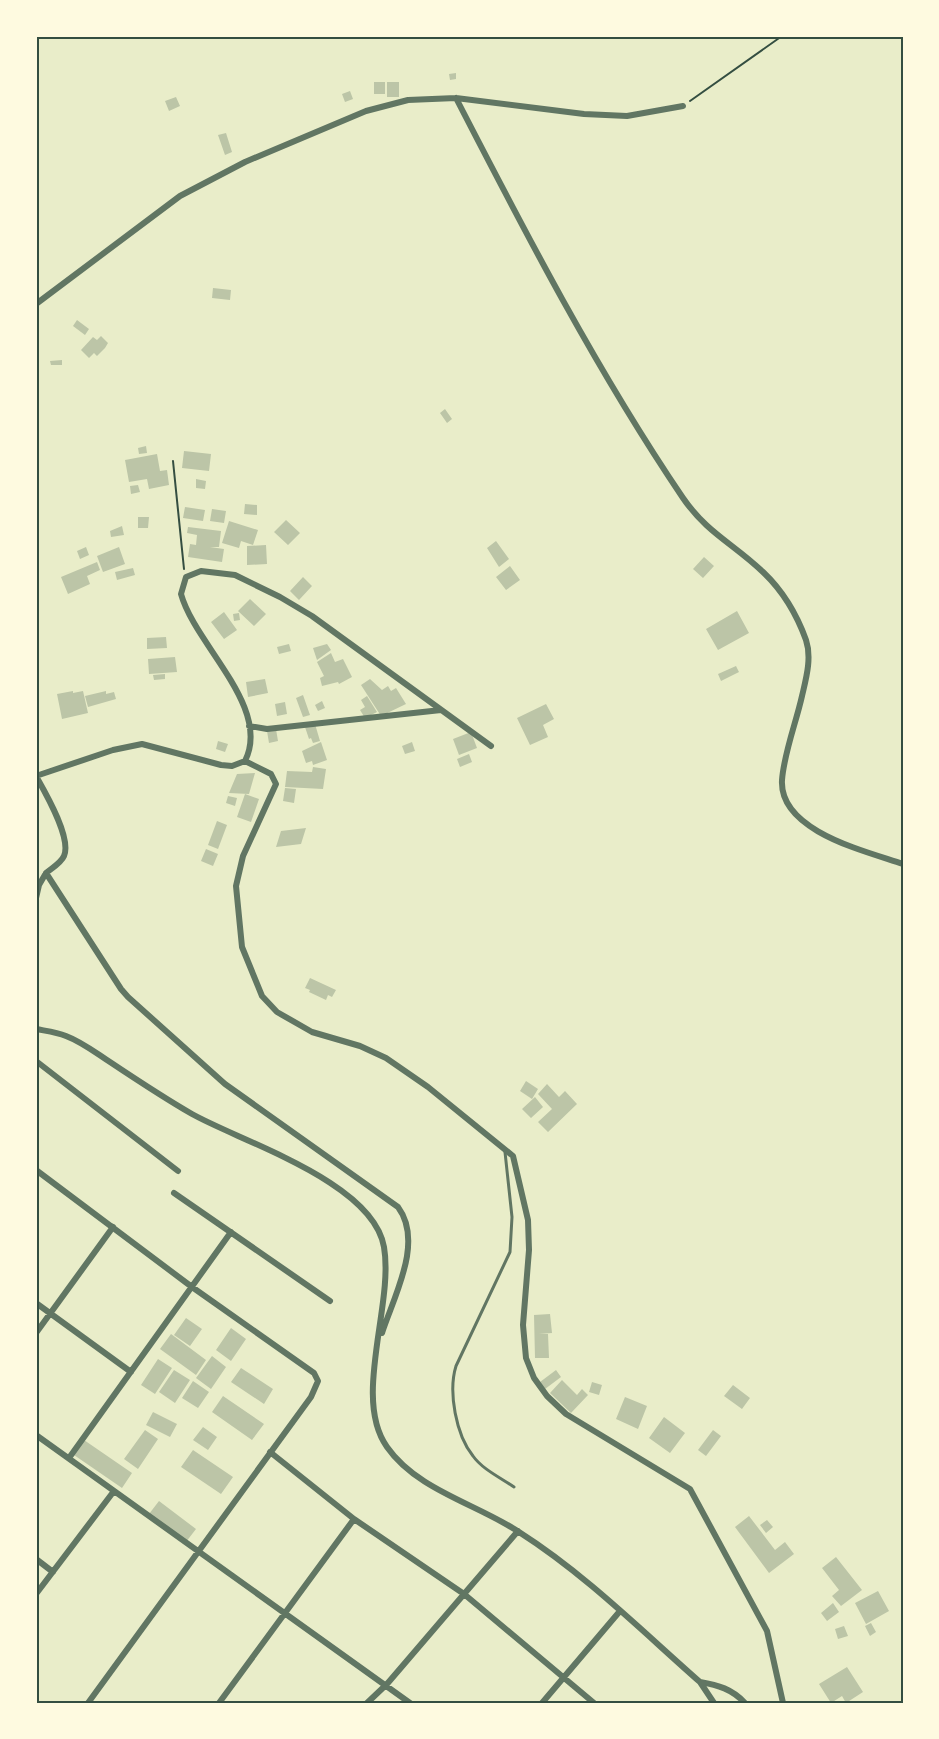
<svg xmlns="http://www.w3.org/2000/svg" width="939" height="1739" viewBox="0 0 939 1739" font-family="Poppins,sans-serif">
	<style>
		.building { fill: #bcc5a7 }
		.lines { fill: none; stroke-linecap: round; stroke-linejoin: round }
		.path { stroke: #344e41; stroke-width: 2 }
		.service { stroke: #617663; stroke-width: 3 }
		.minor { stroke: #617663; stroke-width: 6 }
		.neatline { fill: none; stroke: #344e41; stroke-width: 2 }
	</style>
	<rect width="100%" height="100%" fill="#e9edc9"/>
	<path class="building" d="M456 73V79L450 80 449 74Z
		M374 82H385V94H374Z
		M387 82H399V97H387Z
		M350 91 353 99 345 102 342 94Z
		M176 97 180 106 169 111 165 101Z
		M226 133 232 152 225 155 218 135Z
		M213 288 231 290 230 300 212 298Z
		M77 320 89 329 85 335 73 326Z
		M101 336 108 343 105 348 97 356 94 353 89 358 81 350 93 337 97 340Z
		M62 360V365H51L50 361Z
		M445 409 452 419 447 423 440 413Z
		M146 446 147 453 139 454 138 448Z
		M184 451 211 454 209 471 182 468Z
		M157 454 160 471 167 470 169 485 149 489 147 479 129 482 125 460Z
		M196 479 206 481 205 489 196 488Z
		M138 485 140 492 131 494 130 486Z
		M245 504 257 505V515L244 514Z
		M185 507 205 510 203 521 183 518Z
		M212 509 226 511 224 523 210 521Z
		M138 517H149L148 528H138Z
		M286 520 300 533 288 545 274 532Z
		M229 521 258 530 253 545 241 541 239 548 222 543Z
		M122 526 124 535 111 537 110 531Z
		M188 527 221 531 219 547H210L224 549 222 562 188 557 190 544 196 545 197 535 187 533Z
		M496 541 509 559 499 567 487 548Z
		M266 545 267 564 247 565V546Z
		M86 547 89 555 80 559 77 551Z
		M119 547 125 564 103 572 97 556Z
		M704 557 714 566 703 578 693 569Z
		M97 562 100 570 87 576 90 584 68 594 61 577Z
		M510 566 520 580 506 590 496 577Z
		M133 568 135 575 117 580 115 572Z
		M303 577 312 586 299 600 290 591Z
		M250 599 266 614 254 626 238 611Z
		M737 611 749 633 718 650 706 629Z
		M224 612 237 630 224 639 211 622Z
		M239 613 240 620 234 621 233 614Z
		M166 637 167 648 147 649V638Z
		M289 644 291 651 279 654 277 647Z
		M327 644 331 650 317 660 313 648Z
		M331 653 335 662 343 659 352 677 339 684 338 682 322 686 320 678 324 676 317 662Z
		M175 657 177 672 149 674 148 659Z
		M736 666 739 672 721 681 718 674Z
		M165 674V679L154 680 153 675Z
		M265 679 268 693 248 697 246 682Z
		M370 679 382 690 388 686 391 691 396 688 406 704 381 716 361 685Z
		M73 691V693L83 691 88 713 62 719 57 694Z
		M106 691V694L114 692 116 699 88 707 85 696Z
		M303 695 310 715 303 717 296 698Z
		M367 696 377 712 365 718 360 710 365 707 361 700Z
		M322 701 325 708 318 711 315 705Z
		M285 702 287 714 277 716 275 704Z
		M546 704 554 719 543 725 548 737 530 745 517 718Z
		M315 724 320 741 313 743 311 738 309 739 305 727Z
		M276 729 278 741 269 743 267 731Z
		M471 732 477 748 459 755 453 739Z
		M218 741 228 744 225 752 216 749Z
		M321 742 327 760 313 765 312 761 306 763 302 751Z
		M412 742 415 751 405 754 402 746Z
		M469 754 472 762 460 767 457 759Z
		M313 767 326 769 323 789 285 787 287 771 312 772Z
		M255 773 249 794 229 793 237 774Z
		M285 788 296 789 294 803 283 801Z
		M245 794 259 799 251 822 237 817Z
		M228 796 237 798 235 806 226 803Z
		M217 821 227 825 218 849 208 845Z
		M306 828 301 844 276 847 281 831Z
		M206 849 218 854 213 866 201 861Z
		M310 978 336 990 332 997 328 995 326 1000 309 992 310 990 305 988Z
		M526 1081 538 1089 532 1099 520 1091Z
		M547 1084 559 1097 565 1091 577 1104 548 1132 538 1122 552 1109 538 1094Z
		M535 1097 543 1107 531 1118 522 1109Z
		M550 1314 552 1333 539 1334H548L549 1358H535L534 1315Z
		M186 1318 202 1329 190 1346 174 1335Z
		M231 1328 246 1339 231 1361 216 1350Z
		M171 1334 206 1360 196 1375 160 1349Z
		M212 1356 226 1367 211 1389 196 1378Z
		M158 1359 172 1368 155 1394 141 1385Z
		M241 1368 273 1389 264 1404 231 1382Z
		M174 1370 190 1380 175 1403 159 1392Z
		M556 1370 561 1377 545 1389 540 1382Z
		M562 1380 577 1395 582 1389 588 1395 571 1413 550 1393Z
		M193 1381 209 1392 198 1408 182 1398Z
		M592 1382 602 1385 599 1395 589 1392Z
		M733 1385 750 1398 742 1409 724 1396Z
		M223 1396 264 1424 252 1440 212 1412Z
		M625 1397 647 1406 638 1429 616 1419Z
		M153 1412 177 1424 170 1437 146 1425Z
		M664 1417 685 1433 670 1453 649 1438Z
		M203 1427 217 1437 208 1450 193 1440Z
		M145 1430 158 1439 138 1469 124 1459Z
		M713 1430 721 1436 706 1456 698 1450Z
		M84 1440 132 1473 122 1488 74 1455Z
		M193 1450 233 1477 221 1494 181 1467Z
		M159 1501 196 1529 186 1542 149 1514Z
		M749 1516 775 1550 785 1542 794 1554 769 1573 735 1527Z
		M767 1520 773 1527 766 1533 760 1525Z
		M836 1557 862 1590 841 1606 832 1596 839 1590 822 1568Z
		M878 1591 889 1611 866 1624 855 1603Z
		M833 1603 839 1612 827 1621 821 1613Z
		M871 1623 876 1632 870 1636 865 1626Z
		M844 1626 848 1636 838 1639 835 1629Z
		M847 1667 863 1692 846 1703 842 1696 831 1703 819 1684Z"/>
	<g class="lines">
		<path class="path" d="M690 101 782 36
			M173 461 184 569"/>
		<path class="service" d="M505 1152 512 1217 510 1252 456 1366C448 1392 456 1435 473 1456 482 1469 501 1478 514 1487"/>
		<path class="minor" d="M456 98C526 234 597 371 683 498 707 533 734 544 763 572 782 590 797 615 806 640 812 658 806 679 802 696 796 723 784 753 782 780 779 831 865 851 903 864
			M36 304 180 196 245 162 366 111 408 100 456 98 584 114 627 116 683 106
			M249 726 267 729 441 710
			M245 761 271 774 276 784 243 856 236 886 242 947 262 996 277 1012 312 1032 360 1046 386 1058 428 1087 513 1156 528 1220 529 1250 523 1325 526 1358 534 1378 547 1396 566 1414 690 1489 767 1631 783 1703
			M36 776 113 750 142 744 221 765 232 766 245 761C272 707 195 645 181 594L186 577 201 571 235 575 280 597 312 616 491 746
			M36 776C45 792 72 838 64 856 61 863 52 868 46 873
			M36 898 39 885 46 873 121 989 128 997 225 1084 398 1207C424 1242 394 1296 382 1333
			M36 1029C46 1031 56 1032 66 1036 82 1042 96 1053 110 1062 137 1080 164 1098 192 1114 242 1142 373 1182 384 1247 394 1305 352 1398 387 1447 417 1490 477 1504 519 1532 585 1574 642 1631 700 1682L714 1703
			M36 1061 178 1171
			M36 1170 192 1287 314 1373 318 1381 311 1397 88 1703
			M174 1193 330 1301
			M36 1303 131 1372
			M36 1333 113 1227
			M36 1435 410 1703
			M270 1452 354 1519 464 1594 594 1703
			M69 1458 231 1232
			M36 1559 53 1572
			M36 1594 114 1491
			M700 1682C718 1685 732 1689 745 1703
			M219 1703 354 1519
			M367 1703 387 1684 518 1531
			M542 1703 620 1611"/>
	</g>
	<rect width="939" height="1739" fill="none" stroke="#fefae0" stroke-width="75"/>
	<rect x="38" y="38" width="864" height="1664" class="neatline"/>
</svg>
